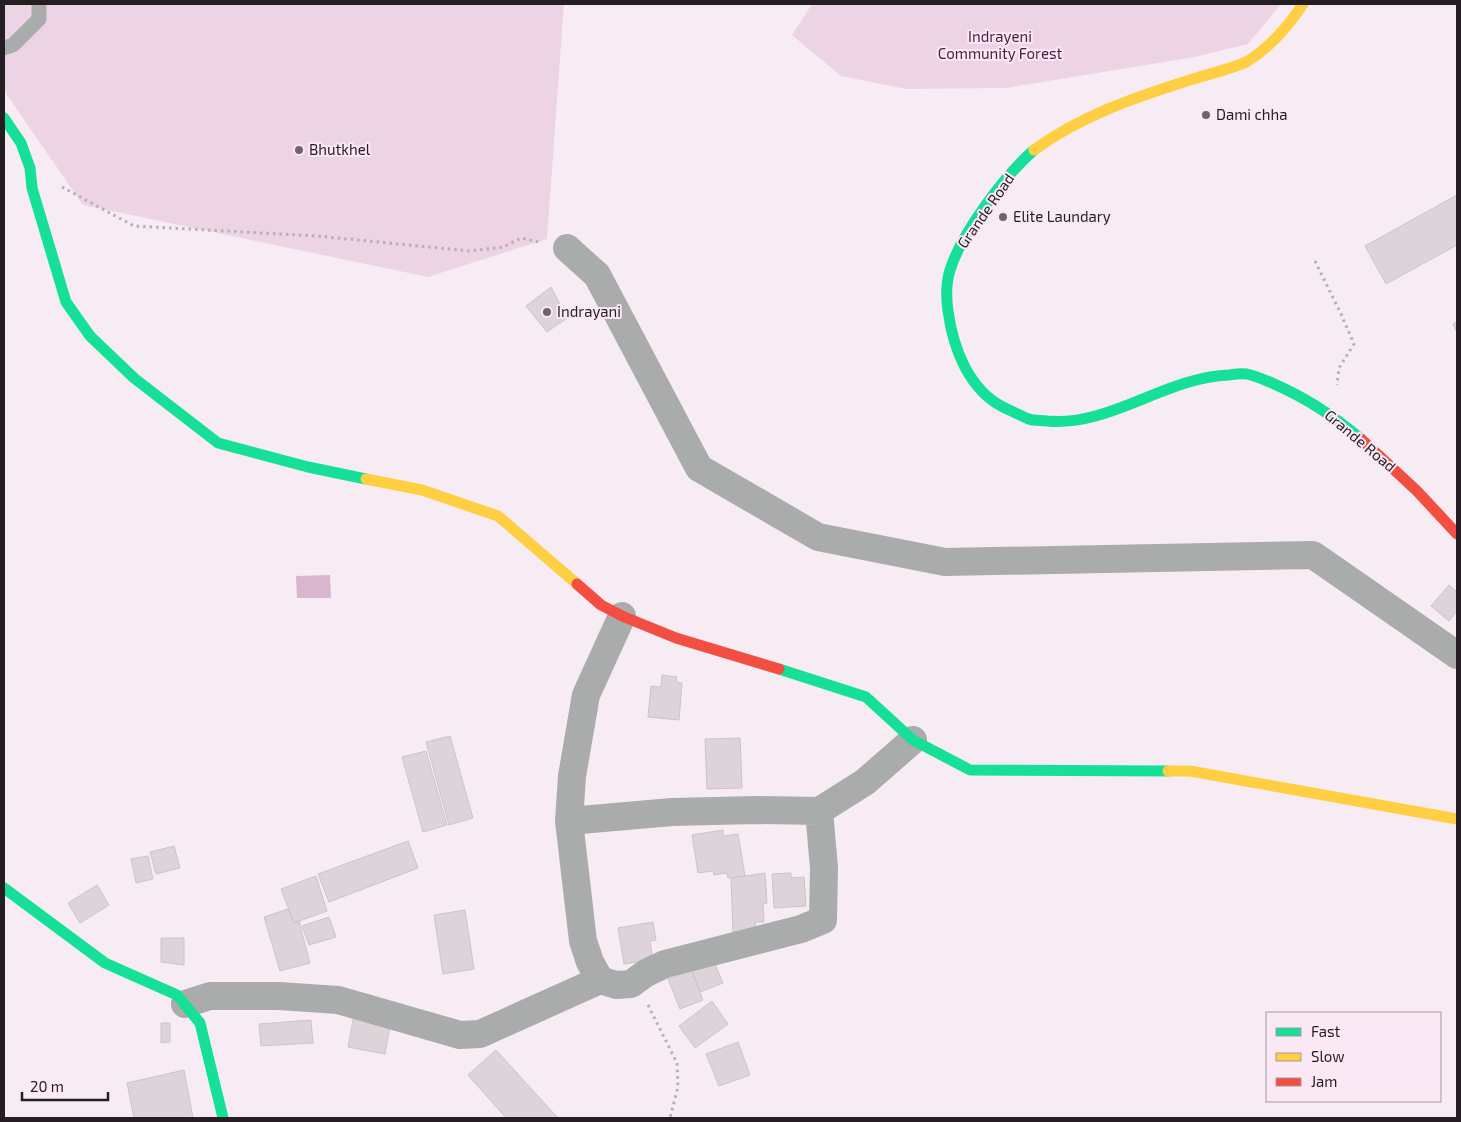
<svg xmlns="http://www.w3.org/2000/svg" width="1461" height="1122" viewBox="0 0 1461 1122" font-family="'Exo 2',sans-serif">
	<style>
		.green { fill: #edd4e5 }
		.water { fill: #d8b6ce }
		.building { fill: #ddd4da; stroke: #cdc4ca }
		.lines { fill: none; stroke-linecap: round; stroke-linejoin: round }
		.path { stroke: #b4b1b3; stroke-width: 3; stroke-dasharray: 2.5 4; stroke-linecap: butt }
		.lane { stroke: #aaacab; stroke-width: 15 }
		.street { stroke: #aaacab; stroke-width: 28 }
		.fast { stroke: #16e098; stroke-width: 11 }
		.slow { stroke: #ffcf43; stroke-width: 11 }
		.jam { stroke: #f24e42; stroke-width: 11 }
		.poi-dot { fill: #6e656c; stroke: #fbe8f5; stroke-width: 2 }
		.labels { text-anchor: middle; stroke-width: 4; stroke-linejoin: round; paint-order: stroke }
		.park-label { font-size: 15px; fill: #4e1942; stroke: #fbe8f5 }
		.poi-label { font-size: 15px; fill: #241d22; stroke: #fbe8f5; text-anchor: start }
		.street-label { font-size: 15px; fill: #241d22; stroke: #fbe8f5 }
	</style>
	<rect width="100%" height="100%" fill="#f7ecf4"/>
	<path class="green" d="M4 4H564L547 239 428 277 83 205 7 95 4 86Z
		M812 4H1281L1248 44 1195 57 1006 88 906 89 841 76 792 35Z"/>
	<path class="water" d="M330 575 331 598H297L296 576Z"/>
	<path class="building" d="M1457 195V245L1386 284 1365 246Z
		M551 287 567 318 547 332 526 306Z
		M1457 322V333L1453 324Z
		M1449 585 1457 592V611L1449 621 1431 606Z
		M662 675 677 677 676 682 682 683 679 720 648 717 651 686 661 687Z
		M450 736 473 818 449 825 426 742Z
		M740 738 742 788 707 789 705 739Z
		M426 751 447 825 423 832 402 757Z
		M723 830V836L738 834 745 876 728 878 727 873 714 875 713 871 698 873 692 835Z
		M408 841 418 868 329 902 318 874Z
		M174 846 180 868 156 874 150 852Z
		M148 856 153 879 136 883 131 859Z
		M765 873 767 903 763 904 764 922H755L756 931 733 933 731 878Z
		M791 873V878L804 877 806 906 774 908 772 874Z
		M316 876 327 911 294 923 281 889Z
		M97 885 109 905 80 923 68 903Z
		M288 909 294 923 299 921 310 963 280 971 264 917Z
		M465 910 474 969 443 974 434 915Z
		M329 917 336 937 309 945 302 926Z
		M653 922 656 940 650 941 653 960 624 964 618 928Z
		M161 938H184V965L161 962Z
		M714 962 723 983 700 992 692 971Z
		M692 970 703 1000 680 1009 668 979Z
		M712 1001 728 1024 695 1048 679 1026Z
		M354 1015 391 1021 385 1054 348 1047Z
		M311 1020 313 1043 261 1046 259 1024Z
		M161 1023H170V1042L161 1043Z
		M738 1042 750 1075 719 1086 706 1054Z
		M496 1050 558 1118H506L468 1075Z
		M184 1070 193 1118H134L127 1083Z"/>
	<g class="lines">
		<path class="path" d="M62 187 134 226 317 236 470 251 503 247 521 238 539 242
			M1315 261 1341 314 1354 344 1339 368 1337 385
			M648 1005 677 1063 678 1087 670 1118"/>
		<path class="lane" d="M4 48 13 45 39 19V4"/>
		<path class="street" d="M567 248 597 275 699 468 818 537 945 562 1313 555 1457 655
			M622 616 586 695 572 776 569 821 583 941 590 962 600 980 616 985 631 984 646 973 665 964 801 929 823 920 824 868 819 811
			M569 821 672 812 756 810 819 811 865 782 913 740
			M185 1004 210 996H279L338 1000 460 1035 480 1034 600 980"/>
		<path class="fast" d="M4 118 21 143 30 168 32 188 66 302 90 336 134 378 218 443 308 467 366 479
			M1034 150C1005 175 962 232 950 270 946 283 946 297 948 311 953 348 969 391 1005 408 1012 411 1021 416 1029 419 1034 421 1041 420 1047 421 1110 427 1166 377 1229 375 1235 374 1241 373 1247 374 1256 376 1265 380 1272 383 1305 397 1334 416 1361 439
			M779 669 866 697 913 740 970 770 1168 771
			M4 888 105 963 177 995 200 1023 223 1118"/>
		<path class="slow" d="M1034 150C1080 116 1136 97 1190 80 1208 74 1232 69 1248 61 1271 46 1288 27 1303 4
			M366 479 422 490 498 516 577 584
			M1168 771H1190L1457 819"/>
		<path class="jam" d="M1361 439 1417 491 1457 534
			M577 584 601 605 622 616 676 638 779 669"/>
	</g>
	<g class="poi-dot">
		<circle cx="1206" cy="115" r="5"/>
		<circle cx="299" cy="150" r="5"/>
		<circle cx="1003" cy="217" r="5"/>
		<circle cx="547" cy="312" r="5"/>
	</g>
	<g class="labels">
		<g class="park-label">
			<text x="1000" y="42">Indrayeni<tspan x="1000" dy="17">Community Forest</tspan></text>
		</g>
		<g class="poi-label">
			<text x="1216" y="120">Dami chha</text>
			<text x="309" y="155">Bhutkhel</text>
			<text x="1013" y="222">Elite Laundary</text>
			<text x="557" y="317">Indrayani</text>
		</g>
		<g class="street-label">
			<text transform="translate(986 211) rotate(-55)" y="5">Grande Road</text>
			<text transform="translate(1360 441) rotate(40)" y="5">Grande Road</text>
		</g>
	</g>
	<rect width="1461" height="1122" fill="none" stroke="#241d22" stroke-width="10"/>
	<rect x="1266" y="1012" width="175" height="90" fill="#fbe8f5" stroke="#a597a1"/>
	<rect x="1276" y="1028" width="25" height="8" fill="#16e098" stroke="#a597a1"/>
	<text x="1311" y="1037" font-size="15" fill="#241d22">Fast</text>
	<rect x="1276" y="1053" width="25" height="8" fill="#ffcf43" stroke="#a597a1"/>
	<text x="1311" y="1062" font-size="15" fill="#241d22">Slow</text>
	<rect x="1276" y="1078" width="25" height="8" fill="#f24e42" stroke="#a597a1"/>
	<text x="1311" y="1087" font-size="15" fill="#241d22">Jam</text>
	<path d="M22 1092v8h86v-8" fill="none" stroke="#241d22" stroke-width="2.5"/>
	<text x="30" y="1092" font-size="15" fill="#241d22" stroke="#fbe8f5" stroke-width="4" paint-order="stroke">20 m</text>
</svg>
